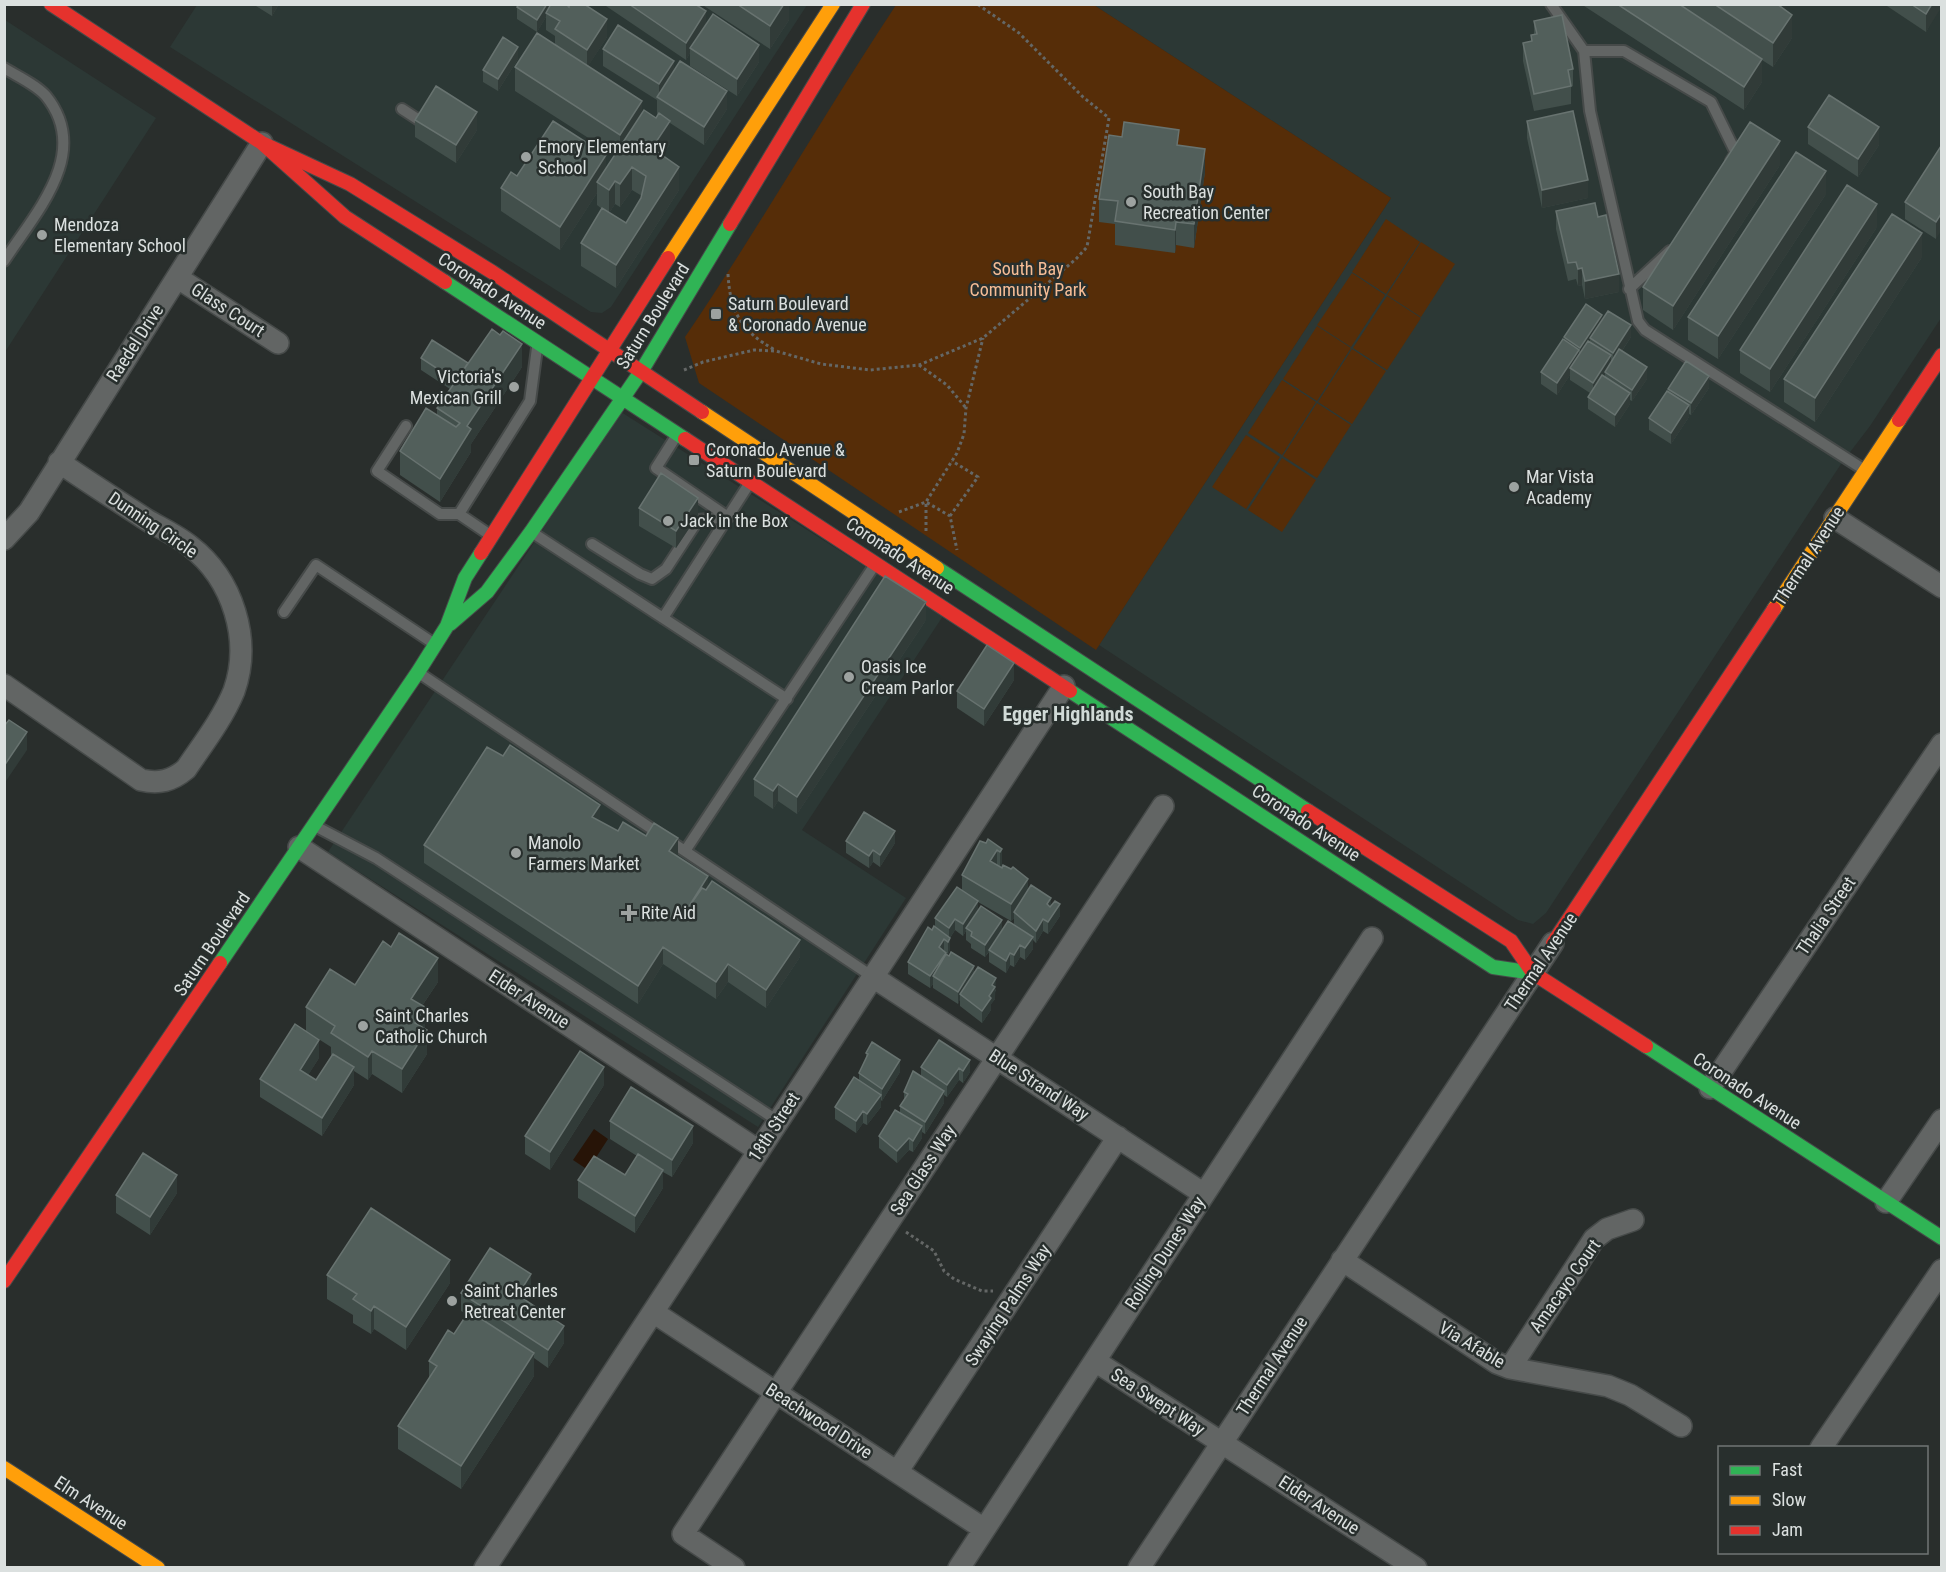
<svg xmlns="http://www.w3.org/2000/svg" width="1946" height="1572" viewBox="0 0 1946 1572" font-family="'Roboto Condensed',sans-serif">
	<style>
		.built { fill: #2c3835 }
		.park { fill: #562d08 }
		.water { fill: #271407 }
		.lines { fill: none; stroke-linecap: round; stroke-linejoin: round }
		.lane-casing { stroke: #464a49; stroke-width: 14 }
		.street-casing { stroke: #464a49; stroke-width: 24 }
		.fast-casing { stroke: #464a49; stroke-width: 16 }
		.slow-casing { stroke: #464a49; stroke-width: 16 }
		.jam-casing { stroke: #464a49; stroke-width: 16 }
		.path { stroke: #646766; stroke-width: 3; stroke-dasharray: 3 3; stroke-linecap: butt }
		.lane { stroke: #626564; stroke-width: 10 }
		.street { stroke: #626564; stroke-width: 21 }
		.fast { stroke: #30b455; stroke-width: 14 }
		.slow { stroke: #ff9f0a; stroke-width: 14 }
		.jam { stroke: #e5322d; stroke-width: 14 }
		.wall { fill: #424f4b; fill-rule: evenodd }
		.shaded-wall { fill: #313b38 }
		.building { fill: #525f5b; stroke: #687370; stroke-width: 1.5 }
		.poi-dot { fill: #9da2a0; stroke: #282f2d; stroke-width: 2 }
		.labels { text-anchor: middle; stroke-width: 5; stroke-linejoin: round; paint-order: stroke }
		.poi-label { font-size: 18px; fill: #dbe0df; stroke: #282f2d; text-anchor: start }
		.park-label { font-size: 18px; fill: #f6bd96; stroke: #282f2d }
		.street-label { font-size: 18px; fill: #dbe0df; stroke: #282f2d }
		.neighbourhood-label { font-size: 20px; font-weight: bold; fill: #d1dad7; stroke: #282f2d }
	</style>
	<rect width="100%" height="100%" fill="#292e2c"/>
	<path class="built" d="M197 5H807L611 307 602 313 591 312 170 47Z
		M1094 5H1941V318L1870 426 1841 464 1546 913 1533 924 1518 920 1099 645 1391 198Z
		M5 20 156 118 5 352Z
		M621 412 943 616 802 830 906 898 758 1127 328 852Z"/>
	<path class="park" d="M896 5H1094L1391 198 1096 650 699 383 685 337C759 228 824 114 896 5Z
		M1386 219 1420 242 1386 294 1352 272Z
		M1421 242 1455 264 1421 317 1387 295Z
		M1352 273 1385 295 1351 347 1317 325Z
		M1387 296 1421 318 1387 370 1353 348Z
		M1317 326 1351 348 1317 401 1283 379Z
		M1352 349 1386 371 1352 424 1318 402Z
		M1282 380 1316 402 1282 455 1248 433Z
		M1317 403 1351 425 1317 478 1283 456Z
		M1246 435 1280 457 1246 509 1212 487Z
		M1282 458 1316 480 1282 532 1248 510Z"/>
	<path class="water" d="M594 1129 608 1139 588 1170 573 1160Z"/>
	<g class="lines">
		<defs>
			<path id="lane" d="M1551 4 1584 51
				M4 68C17 76 37 85 46 96 92 153 36 212 4 261
				M402 109 422 122
				M1731 161 1736 153 1711 102 1624 51H1584L1590 111 1638 321 1645 330 1863 469
				M1629 289 1670 251
				M406 426 377 471 440 514H459
				M675 438 656 468 728 517
				M533 533 787 699
				M490 535 459 514 530 401 537 348
				M592 544 640 574 652 579 666 569 698 520 728 517
				M284 612 316 565 433 643
				M663 618 749 484
				M419 673 873 977
				M315 826 376 858 778 1121
				M685 851 874 566"/>
			<path id="street" d="M178 278 278 343
				M1835 518 1942 587
				M4 539 29 512 262 143
				M4 685 141 780C159 784 172 781 186 769 203 744 223 718 234 691 252 640 233 579 190 546 178 536 161 528 147 520 118 501 88 482 59 462
				M299 847 759 1151
				M873 977 1204 1194
				M1710 1088 1942 744
				M1886 1202 1942 1120
				M1342 1260 1497 1363 1510 1368 1608 1386 1630 1395 1681 1426
				M653 1312 984 1529
				M1095 1361 1416 1568
				M1510 1368 1594 1239 1607 1229 1633 1220
				M1821 1448 1942 1270
				M897 1472 1118 1137
				M485 1568 1064 686
				M734 1568 683 1534 1163 806
				M959 1568 1372 938
				M1139 1568 1553 943"/>
			<path id="fast" d="M445 282 685 439
				M937 568 1308 811
				M450 624 487 592 531 532 642 370 730 224
				M1070 691 1493 967 1533 973
				M220 963 418 672 447 626 465 578 481 553
				M1646 1046 1942 1238"/>
			<path id="slow" d="M668 258 833 4
				M702 412 937 568
				M1774 609 1899 420
				M4 1468 158 1568"/>
			<path id="jam" d="M51 4 262 143 345 217 445 282
				M262 143 350 184 492 272 702 412
				M730 224 863 4
				M1899 420 1942 355
				M685 439 1070 691
				M481 553 668 258
				M1308 811 1511 941 1533 973 1646 1046
				M1553 943 1774 609
				M4 1281 220 963"/>
		</defs>
		<use href="#lane" class="lane-casing"/>
		<use href="#street" class="street-casing"/>
		<use href="#fast" class="fast-casing"/>
		<use href="#slow" class="slow-casing"/>
		<use href="#jam" class="jam-casing"/>
		<path class="path" d="M728 274C730 312 741 331 775 350
			M919 365 947 385 966 408
			M684 370 703 362 754 350 776 351 821 364 870 370 919 365 983 338 1076 259 1087 247 1109 118 1083 97 1019 33 977 4
			M899 512 926 502 950 516 957 550
			M950 516 978 477 952 461
			M926 531V502L957 453 964 434 966 408 983 338
			M906 1232 934 1251 944 1271 954 1279 982 1291H993"/>
		<use href="#lane" class="lane"/>
		<use href="#street" class="street"/>
		<use href="#fast" class="fast"/>
		<use href="#slow" class="slow"/>
		<use href="#jam" class="jam"/>
	</g>
	<path class="wall" d="M253 4H279L272 16Z
		M566 4 607 37 588 66 642 114 656 118 658 115H657V100L603 66V49L674 70 727 109 704 145 670 123V144L662 156 679 190 616 288 581 266V243L602 209 597 205V193L560 250 501 211V188L517 176 606 168 615 155 515 91V67L555 44V36L546 30V17L537 32 517 19V7ZM632 190 642 196 626 223 609 213 615 204 620 207Z
		M603 4H695L706 25 759 62 737 96 690 66V53L686 60Z
		M701 4H789V20L770 49Z
		M1581 4H1777L1792 38 1773 67 1762 60V82L1744 110Z
		M1884 4H1941L1926 32Z
		M1534 21 1573 69V86L1571 87V104L1534 111 1523 61V43L1531 41V35L1534 34Z
		M518 59 498 91 483 82V70Z
		M415 120 477 130 456 163 415 137Z
		M1527 121 1588 198 1542 208 1527 138Z
		M1808 127 1879 145 1858 177 1808 144Z
		M1122 137 1179 145 1205 172 1194 248 1176 245 1175 253 1115 245V224L1099 222V199Z
		M1941 146 1936 239 1905 219V202Z
		M1780 165 1673 330 1643 310V287Z
		M1826 194 1718 359 1688 340V317Z
		M1556 211 1598 217 1619 292 1585 299 1582 285 1578 286 1576 279 1568 281 1556 229Z
		M1877 227 1770 392 1740 373V350Z
		M1922 257 1815 422 1784 402V379Z
		M1602 320 1631 337 1622 351 1647 379 1632 401 1630 400V404L1615 427 1588 409V397L1590 393 1570 380V375L1557 395 1541 384V372L1564 340V337Z
		M421 358 468 363 522 367 471 444V452L440 502 400 475V451L437 415V408L450 389 421 370Z
		M1709 388 1691 415 1689 414V417L1671 444 1649 430V418L1668 392V389Z
		M639 508 698 515 676 548 639 526Z
		M926 620 797 814 778 801 773 809 754 796V779Z
		M1014 680 984 726 957 708V691Z
		M600 821 618 831 646 836 678 855 677 856 708 887 800 957 766 1008 728 982 716 999 663 964 638 1004 424 863V845Z
		M846 841 895 843 880 867 873 862 869 868 846 853Z
		M980 841 1002 849V867L1028 890 1051 906 1060 916 1048 934 1043 931 1036 943 1033 940V949L1025 960 1020 957 1014 967 1010 965 1006 973 989 962V952L985 957 971 948V944L966 940V931L963 936 955 930 950 938V950L948 954 944 951 946 955 974 973 996 990 995 992V999L991 1004V1010L982 1023 960 1006V999L958 1004 933 988V984L930 988 908 974V962L932 930 935 927V918L962 891V875ZM978 902 1011 921 1014 918V924L1018 927 1002 930 978 910Z
		M391 947 438 982 422 1006 427 1054 402 1093 372 1074 368 1080 354 1071V1085L322 1136 260 1097V1079L319 1058 308 1075 316 1080 331 1056V1047L306 1031V1007L355 985Z
		M939 1040 970 1072 963 1083 959 1080 947 1097 944 1095V1103L925 1134 922 1132V1138L913 1152 909 1150 897 1163 879 1148V1136L900 1113V1106L904 1101V1092L921 1076V1067Z
		M866 1053 900 1072 882 1101 881 1100V1107L867 1125 863 1123 856 1133 835 1119V1107L859 1080V1073L866 1060Z
		M604 1085 550 1170 525 1154V1136Z
		M610 1121 693 1143 672 1177 663 1172V1188L635 1233 578 1198V1180L625 1175 637 1156 610 1139Z
		M177 1193 150 1235 116 1213V1195Z
		M327 1275 450 1283 406 1350 374 1329 371 1334 353 1323V1315L327 1299Z
		M531 1292 526 1300 564 1343 548 1368 534 1358V1376L461 1489 398 1449V1426L429 1378V1361L454 1334 467 1314 461 1311V1293Z"/>
	<path class="shaded-wall" d="M272 4H279L272 16Z
		M547 4H554L546 13V17L537 32V20Z
		M784 4H789V20L770 49V26Z
		M1932 4H1941V8L1926 32V14Z
		M706 11V29L690 48V53L686 60V43Z
		M1792 15V38L1773 67V43Z
		M607 19V37L587 68V50Z
		M759 45V62L737 96V79Z
		M518 47V59L498 91V79Z
		M1762 59V82L1744 110V87Z
		M674 61V79L659 99V84Z
		M727 91V109L704 145V127Z
		M642 101V124L620 159V135Z
		M477 112V130L456 163V145Z
		M670 121V144L652 172V148Z
		M1879 127V145L1858 177V159Z
		M1780 141V165L1673 330V306Z
		M1205 149V172L1194 248V224Z
		M606 155V178L597 182V193L560 250V227Z
		M632 167V190L620 207V184Z
		M679 167V190L616 288V265Z
		M1826 171V194L1718 359V336Z
		M1588 180V198L1542 208V190Z
		M615 181V204L609 213V190Z
		M1877 204V227L1770 392V369Z
		M1941 214V231L1936 239V222Z
		M1176 222V245L1175 253V230Z
		M1922 233V257L1815 422V398Z
		M1582 268V285L1578 286V269Z
		M1619 274V292L1585 299V281Z
		M1602 315V326L1590 338V345L1580 360V348Z
		M1631 325V337L1613 364V353Z
		M522 344V367L471 444V452L440 502V479L467 426Z
		M1579 350V362L1570 368V375L1557 395V383Z
		M1611 355V367L1605 372V377L1593 395V383Z
		M1647 367V379L1632 401V390Z
		M1709 376V388L1691 415V403Z
		M1630 393V404L1615 427V415Z
		M1689 405V417L1671 444V433Z
		M698 498V515L676 548V531Z
		M926 602V620L797 814V797Z
		M1014 663V680L984 726V709Z
		M27 732V750L4 784V766Z
		M778 784V801L773 809V791Z
		M600 805V823L592 817Z
		M895 831V843L880 867V855Z
		M678 838V855L669 869V851Z
		M1002 849V867L1000 870V852Z
		M873 850V862L869 868V856Z
		M997 850V868L990 861Z
		M708 876V893L686 911Z
		M1028 879V896L1014 912V918L1011 921V904Z
		M1051 898V910L1047 904Z
		M978 901V913L966 928V931L963 936V924Z
		M1060 904V916L1048 934V922Z
		M955 919V930L949 939V928Z
		M1043 919V931L1036 943V931Z
		M1002 920V931L985 957V945Z
		M1033 937V949L1025 960V948Z
		M950 938V950L948 954V942Z
		M944 939V951L939 959V947Z
		M800 940V957L766 1008V990Z
		M1020 945V957L1014 967V955Z
		M663 947V964L638 1004V986Z
		M946 953V965L933 976V984L930 988V976Z
		M1010 953V965L1006 973V961Z
		M438 958V982L411 1022V999Z
		M728 964V982L716 999V982Z
		M974 966V978L960 994V999L958 1004V992Z
		M996 978 995 999 991 1004V1010L982 1023V1011L992 985Z
		M425 1007V1031L415 1023Z
		M427 1030V1054L402 1093V1069Z
		M319 1040V1058L300 1088V1070Z
		M372 1051V1074L368 1080V1057Z
		M900 1060V1072L882 1101V1089Z
		M970 1060V1072L963 1083V1071Z
		M354 1067V1085L322 1136V1118Z
		M604 1067V1085L550 1170V1152Z
		M959 1068V1080L947 1097V1085Z
		M944 1091V1103L925 1134V1122Z
		M881 1095V1107L867 1125V1114Z
		M863 1111V1123L856 1133V1121Z
		M693 1126V1143L672 1177V1160Z
		M922 1126V1138L913 1152V1141Z
		M909 1138V1150L897 1163V1151Z
		M663 1170V1188L635 1233V1216Z
		M177 1175V1193L150 1235V1217Z
		M450 1260V1283L406 1350V1327Z
		M531 1274V1292L518 1313V1295Z
		M374 1306V1329L371 1334V1311Z
		M564 1326V1343L548 1368V1350Z
		M534 1353V1376L461 1489V1466Z"/>
	<path class="building" d="M519 4H547L537 20 517 7Z
		M551 4H566L569 7 570 4H584L607 19 587 50 555 29 560 21 546 13Z
		M629 4H695L706 11 686 43Z
		M737 4H784L770 26Z
		M1617 4H1679L1762 59 1744 87Z
		M1714 4H1777L1792 15 1773 43Z
		M1911 4H1932L1926 14Z
		M713 14 759 45 737 79 690 48Z
		M1562 15 1573 69 1568 70 1571 86 1534 94 1523 43 1532 41 1531 35 1537 34 1534 21Z
		M618 25 674 61 659 84 603 49Z
		M537 33 642 101 620 135 515 67Z
		M503 37 518 47 498 79 483 70Z
		M680 61 727 91 704 127 657 97Z
		M436 86 477 112 456 145 415 120Z
		M1829 95 1879 127 1858 159 1808 127Z
		M644 110 656 118 659 113 670 121 652 148 679 167 616 265 581 243 602 208 626 223 641 198 646 176 632 167 620 184 615 181 609 190 597 182Z
		M1573 111 1588 180 1542 190 1527 121Z
		M553 121 606 155 560 227 501 188 511 172 517 176Z
		M1124 122 1179 130 1177 145 1205 149 1194 224 1176 222 1175 230 1115 221 1118 201 1099 199 1109 135 1122 137Z
		M1750 122 1780 141 1673 306 1643 287Z
		M1941 146V214L1936 222 1905 202Z
		M1796 152 1826 171 1718 336 1688 317Z
		M1847 185 1877 204 1770 369 1740 350Z
		M1595 203 1598 217 1606 215 1619 274 1585 281 1582 268 1578 269 1576 262 1568 263 1556 211Z
		M1892 214 1922 233 1815 398 1784 379Z
		M1586 304 1602 315 1580 348 1564 337Z
		M1608 311 1631 325 1613 353 1590 338Z
		M492 329 500 335 503 331 522 344 467 426 471 429 440 479 400 451 426 408 456 427 460 423 437 408Z
		M1563 339 1579 350 1557 383 1541 372Z
		M432 340 468 363 456 381 421 358Z
		M1588 341 1611 355 1593 383 1570 368Z
		M1619 349 1647 367 1632 390 1605 372Z
		M1686 361 1709 376 1691 403 1668 389Z
		M1602 375 1630 393 1615 415 1588 397Z
		M1667 391 1689 405 1671 433 1649 418Z
		M661 473 698 498 676 531 639 508Z
		M885 576 926 602 797 797 778 784 773 791 754 779Z
		M987 645 1014 663 984 709 957 691Z
		M9 720 27 732 4 766V726Z
		M510 745 600 805 592 817 618 831 623 822 646 836 654 823 678 838 669 851 708 876 686 911 702 888 706 890 712 881 800 940 766 990 728 964 716 982 663 947 638 986 424 845 487 747 503 756Z
		M864 812 895 831 880 855 873 850 869 856 846 841Z
		M988 839 1002 849 1000 852 997 850 990 861 1002 868 1003 865 1011 869 1013 867 1028 879 1011 904 962 875 980 841 986 843Z
		M1031 885 1051 898 1047 904 1050 907 1055 901 1060 904 1048 922 1043 919 1036 931 1014 912Z
		M957 887 978 901 963 924 955 919 949 928 935 918Z
		M981 906 1002 920 985 945 971 936 972 932 966 928Z
		M1008 921 1033 937 1025 948 1020 945 1014 955 1010 953 1006 961 989 950Z
		M934 926 950 938 948 942 944 939 939 947 946 953 930 976 908 962 928 927 932 930Z
		M399 933 438 958 411 999 425 1007 415 1023 427 1030 402 1069 372 1051 368 1057 331 1033 335 1026 306 1007 330 969 355 985 383 941 391 947Z
		M951 952 974 966 958 992 933 976 946 954 949 956Z
		M978 967 996 978 992 985 995 987 989 996 991 998 982 1011 960 994Z
		M295 1024 319 1040 300 1070 316 1080 333 1054 354 1067 322 1118 260 1079Z
		M939 1040 970 1060 963 1071 959 1068 947 1085 921 1067Z
		M872 1042 900 1060 882 1089 859 1073 868 1054 866 1053Z
		M580 1051 604 1067 550 1152 525 1136Z
		M913 1071 944 1091 925 1122 900 1106 908 1094 904 1092Z
		M854 1077 881 1095 867 1114 863 1111 856 1121 835 1107Z
		M631 1087 693 1126 672 1160 610 1121Z
		M895 1110 922 1126 913 1141 909 1138 897 1151 879 1136Z
		M143 1153 177 1175 150 1217 116 1195Z
		M638 1154 663 1170 635 1216 578 1180 594 1156 625 1175Z
		M371 1208 450 1260 406 1327 374 1306 371 1311 353 1299 357 1294 327 1275Z
		M490 1248 531 1274 518 1295 564 1326 548 1350 461 1293Z
		M469 1311 534 1353 461 1466 398 1426 437 1366 429 1361 448 1330 454 1334Z"/>
	<g class="poi-dot">
		<circle cx="526" cy="157" r="6"/>
		<circle cx="1131" cy="202" r="6"/>
		<circle cx="42" cy="235" r="6"/>
		<rect x="710" y="308" width="12" height="12" rx="3"/>
		<circle cx="514" cy="387" r="6"/>
		<rect x="688" y="454" width="12" height="12" rx="3"/>
		<circle cx="1514" cy="487" r="6"/>
		<circle cx="668" cy="521" r="6"/>
		<circle cx="849" cy="677" r="6"/>
		<circle cx="516" cy="853" r="6"/>
		<path d="M626 904h6v6h6v6h-6v6h-6v-6h-6v-6h6z"/>
		<circle cx="363" cy="1026" r="6"/>
		<circle cx="452" cy="1301" r="6"/>
	</g>
	<g class="labels">
		<g class="poi-label">
			<text x="538" y="153">Emory Elementary<tspan x="538" dy="21">School</tspan></text>
			<text x="1143" y="198">South Bay<tspan x="1143" dy="21">Recreation Center</tspan></text>
			<text x="54" y="231">Mendoza<tspan x="54" dy="21">Elementary School</tspan></text>
			<text x="728" y="310">Saturn Boulevard<tspan x="728" dy="21">&amp; Coronado Avenue</tspan></text>
			<text x="502" y="383" text-anchor="end">Victoria's<tspan x="502" dy="21">Mexican Grill</tspan></text>
			<text x="706" y="456">Coronado Avenue &amp;<tspan x="706" dy="21">Saturn Boulevard</tspan></text>
			<text x="1526" y="483">Mar Vista<tspan x="1526" dy="21">Academy</tspan></text>
			<text x="680" y="527">Jack in the Box</text>
			<text x="861" y="673">Oasis Ice<tspan x="861" dy="21">Cream Parlor</tspan></text>
			<text x="528" y="849">Manolo<tspan x="528" dy="21">Farmers Market</tspan></text>
			<text x="641" y="919">Rite Aid</text>
			<text x="375" y="1022">Saint Charles<tspan x="375" dy="21">Catholic Church</tspan></text>
			<text x="464" y="1297">Saint Charles<tspan x="464" dy="21">Retreat Center</tspan></text>
		</g>
		<g class="park-label">
			<text x="1028" y="275">South Bay<tspan x="1028" dy="21">Community Park</tspan></text>
		</g>
		<g class="street-label">
			<text transform="translate(492 291) rotate(33)" y="6">Coronado Avenue</text>
			<text transform="translate(228 310) rotate(33)" y="6">Glass Court</text>
			<text transform="translate(653 316) rotate(-58)" y="6">Saturn Boulevard</text>
			<text transform="translate(135 343) rotate(-57)" y="6">Raedel Drive</text>
			<text transform="translate(153 525) rotate(34)" y="6">Dunning Circle</text>
			<text transform="translate(900 556) rotate(33)" y="6">Coronado Avenue</text>
			<text transform="translate(1809 556) rotate(-57)" y="6">Thermal Avenue</text>
			<text transform="translate(1306 823) rotate(33)" y="6">Coronado Avenue</text>
			<text transform="translate(1826 916) rotate(-56)" y="6">Thalia Street</text>
			<text transform="translate(212 944) rotate(-56)" y="6">Saturn Boulevard</text>
			<text transform="translate(1541 962) rotate(-56)" y="6">Thermal Avenue</text>
			<text transform="translate(529 999) rotate(33)" y="6">Elder Avenue</text>
			<text transform="translate(1039 1085) rotate(33)" y="6">Blue Strand Way</text>
			<text transform="translate(1747 1091) rotate(33)" y="6">Coronado Avenue</text>
			<text transform="translate(774 1127) rotate(-57)" y="6">18th Street</text>
			<text transform="translate(923 1170) rotate(-57)" y="6">Sea Glass Way</text>
			<text transform="translate(1165 1253) rotate(-57)" y="6">Rolling Dunes Way</text>
			<text transform="translate(1565 1286) rotate(-55)" y="6">Amacayo Court</text>
			<text transform="translate(1008 1305) rotate(-57)" y="6">Swaying Palms Way</text>
			<text transform="translate(1472 1345) rotate(31)" y="6">Via Afable</text>
			<text transform="translate(1272 1366) rotate(-57)" y="6">Thermal Avenue</text>
			<text transform="translate(1158 1402) rotate(33)" y="6">Sea Swept Way</text>
			<text transform="translate(819 1421) rotate(33)" y="6">Beachwood Drive</text>
			<text transform="translate(91 1503) rotate(33)" y="6">Elm Avenue</text>
			<text transform="translate(1319 1505) rotate(33)" y="6">Elder Avenue</text>
		</g>
		<g class="neighbourhood-label">
			<text x="1068" y="721">Egger Highlands</text>
		</g>
	</g>
	<rect width="1946" height="1572" fill="none" stroke="#dbe0df" stroke-width="12"/>
	<rect x="1718" y="1446" width="210" height="108" fill="#282f2d" stroke="#707674" stroke-width="1.5"/>
	<rect x="1730" y="1466" width="30" height="9" fill="#30b455" stroke="#707674" stroke-width="1.5"/>
	<text x="1772" y="1476" font-size="18" fill="#dbe0df">Fast</text>
	<rect x="1730" y="1496" width="30" height="9" fill="#ff9f0a" stroke="#707674" stroke-width="1.5"/>
	<text x="1772" y="1506" font-size="18" fill="#dbe0df">Slow</text>
	<rect x="1730" y="1526" width="30" height="9" fill="#e5322d" stroke="#707674" stroke-width="1.5"/>
	<text x="1772" y="1536" font-size="18" fill="#dbe0df">Jam</text>
</svg>
